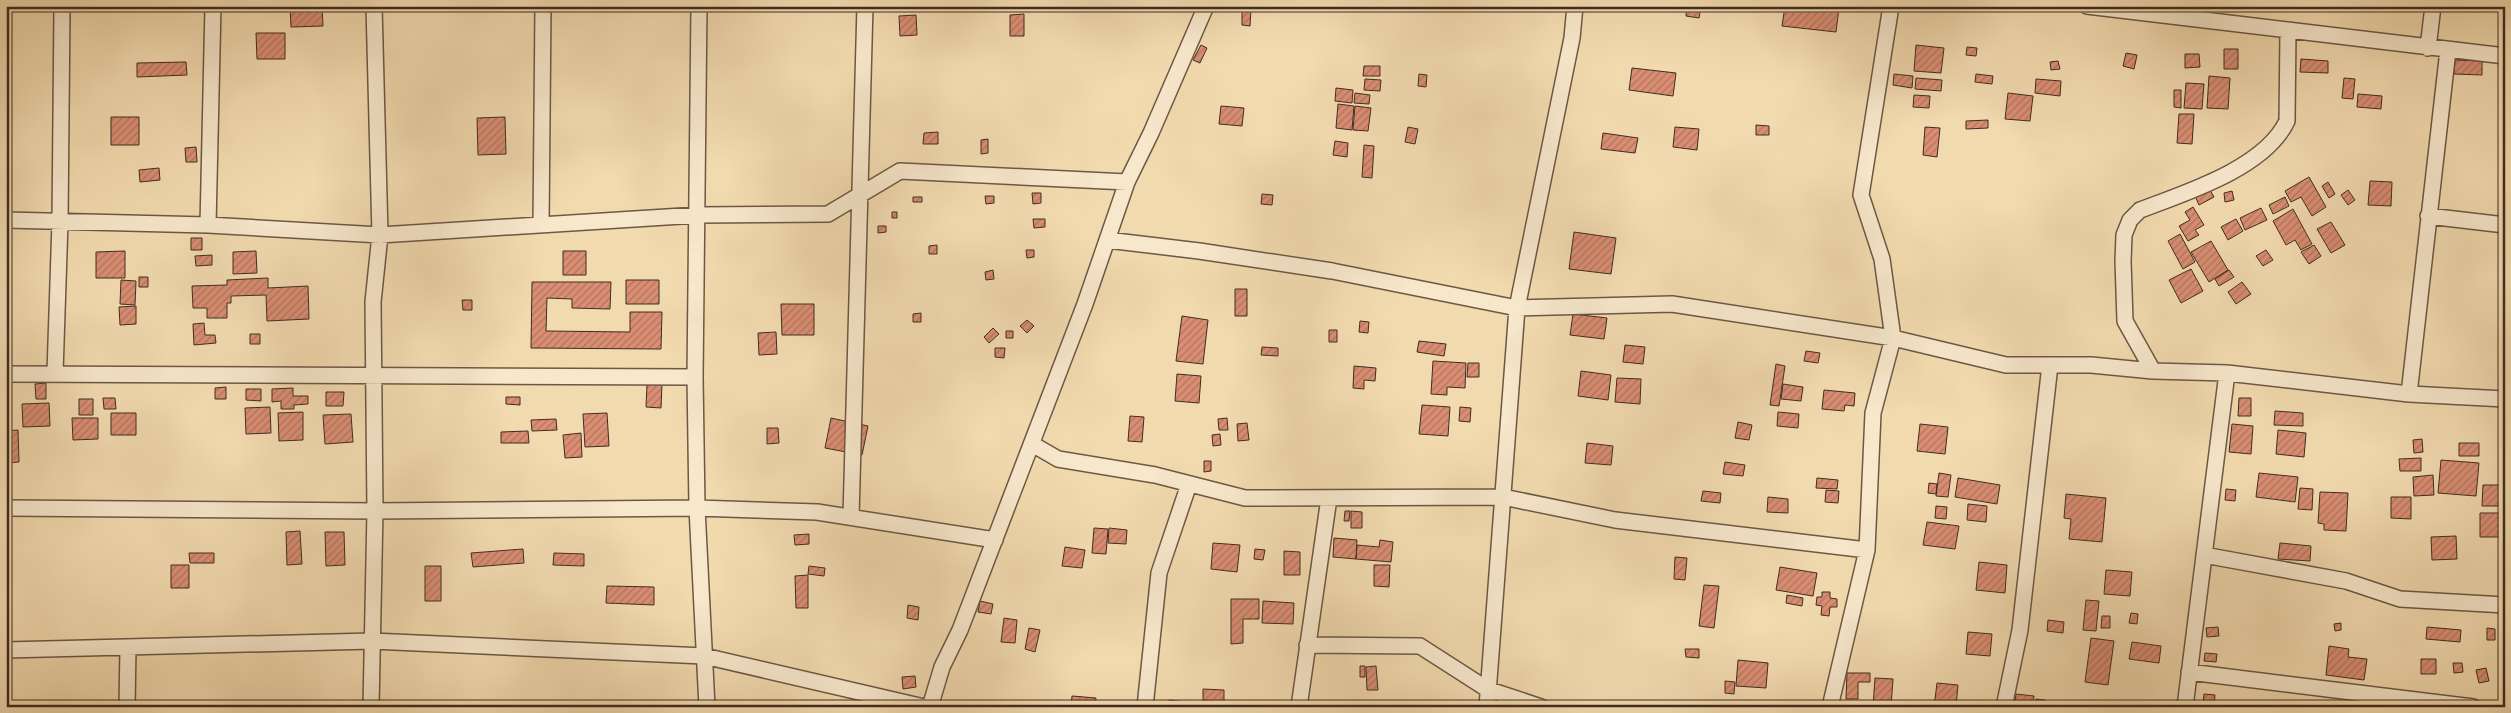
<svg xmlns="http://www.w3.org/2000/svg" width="2511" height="713" viewBox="0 0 2511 713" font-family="'Sorts Mill Goudy',serif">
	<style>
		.building { fill: url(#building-hatch); stroke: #402c21 }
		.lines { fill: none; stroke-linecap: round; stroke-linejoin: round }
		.minor-casing { stroke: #6c5844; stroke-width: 18 }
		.minor { stroke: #f7e7cb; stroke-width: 15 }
	</style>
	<defs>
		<pattern id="building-hatch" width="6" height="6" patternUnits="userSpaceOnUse" patternTransform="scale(1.25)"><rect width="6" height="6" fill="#da8e73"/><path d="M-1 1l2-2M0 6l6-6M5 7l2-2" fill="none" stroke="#b2745e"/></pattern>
	</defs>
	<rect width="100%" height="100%" fill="#f2daaf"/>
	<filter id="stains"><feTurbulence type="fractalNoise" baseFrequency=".004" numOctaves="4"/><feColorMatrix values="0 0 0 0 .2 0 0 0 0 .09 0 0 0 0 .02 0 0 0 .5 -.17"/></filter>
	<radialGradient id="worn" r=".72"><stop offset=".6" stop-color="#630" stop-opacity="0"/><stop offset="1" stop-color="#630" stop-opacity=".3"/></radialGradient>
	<path class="building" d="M290 6H322L323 26 291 27Z
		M1687 6H1701L1699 18 1686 16Z
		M1785 6 1839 8 1836 32 1782 26Z
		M2391 6H2404V10L2391 11Z
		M1242 7 1251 8 1250 26 1242 25Z
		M1024 14V36H1010V15Z
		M916 15 917 35 900 36 899 16Z
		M256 33H285V59H257Z
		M1201 45 1207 48 1200 63 1193 60Z
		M1916 45 1944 48 1941 73 1914 71Z
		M1967 47 1977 48 1976 56 1966 55Z
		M2224 49H2238V69H2224Z
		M2126 53 2137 55 2134 69 2123 66Z
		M2185 54H2199L2200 67 2185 68Z
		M2301 59 2328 61V73L2300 72Z
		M2455 60 2482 61V75L2454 74Z
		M2058 61 2060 69 2051 70 2050 62Z
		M186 62 187 75 137 77V63Z
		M1364 66H1380V76H1363Z
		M1632 68 1676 73 1673 96 1629 90Z
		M1419 74 1427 75 1426 87 1418 86Z
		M1894 74 1913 76 1912 88 1893 85Z
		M1976 74 1993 76 1992 84 1975 82Z
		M2209 76 2230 78 2228 109 2207 108Z
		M1916 78 1942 80 1941 91 1915 89Z
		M2344 78 2355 79 2353 99 2342 98Z
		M1365 79 1381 80 1380 91 1364 90Z
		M2036 79 2061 81 2060 96 2035 93Z
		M2186 83 2204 84 2202 109 2184 108Z
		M1336 88 1353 90 1352 103 1335 101Z
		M2174 90H2181V108L2174 107Z
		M1355 93 1370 95 1369 104 1354 103Z
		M2008 93 2033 96 2030 121 2005 119Z
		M2358 94 2382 96 2381 109 2357 107Z
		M1914 95 1930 96 1929 108 1913 107Z
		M1338 104 1354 106 1352 130 1336 128Z
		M1221 106 1244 108 1242 126 1219 124Z
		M1355 106 1371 108 1368 131 1353 130Z
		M2179 114H2194L2192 144 2177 143Z
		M111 117H139V145H111Z
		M505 117 506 154 478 155 477 118Z
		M1988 120V128L1966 129V121Z
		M1756 125 1769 126V135H1756Z
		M1408 127 1418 129 1415 144 1405 142Z
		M1675 127 1699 129 1697 150 1673 147Z
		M1925 127 1940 128 1937 157 1923 155Z
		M938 132V144H923L924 133Z
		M1603 133 1638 138 1635 153 1601 149Z
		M988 139V153L981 154V140Z
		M1335 141 1348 143 1347 157 1333 155Z
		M1364 145 1374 146 1372 178 1362 177Z
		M196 147 197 162H186L185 148Z
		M159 168 160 180 140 182 139 170Z
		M2309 177 2326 207 2312 216 2301 197 2291 202 2285 191Z
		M2370 181 2392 182 2391 206 2368 205Z
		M2328 182 2335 194 2329 198 2322 186Z
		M2209 188 2214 197 2199 205 2195 196Z
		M2348 190 2355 200 2348 205 2341 195Z
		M2232 191 2234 200 2225 202 2224 193Z
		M1032 193H1041V203L1033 204Z
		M1262 194 1273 195 1272 205 1261 204Z
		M985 196H994V203L986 204Z
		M913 197H922V202H913Z
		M2285 197 2289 206 2273 214 2269 205Z
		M2193 207 2204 225 2195 230 2199 235 2188 241 2179 226 2190 220 2185 212Z
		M2261 208 2267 220 2245 230 2240 218Z
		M2293 209 2312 244 2301 250 2295 240 2286 245 2273 221Z
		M892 212H897V218H892Z
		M1033 219H1045V227L1034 228Z
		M2236 219 2243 231 2228 240 2221 227Z
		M2331 222 2345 245 2331 253 2317 229Z
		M878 226H886V232L878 233Z
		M1574 232 1616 238 1611 274 1569 269Z
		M2180 234 2195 262 2183 269 2168 241Z
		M191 238H202V250H191Z
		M2211 241 2228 270 2209 282 2191 252Z
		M937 245V254H929V246Z
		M2314 245 2321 256 2309 264 2301 252Z
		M1026 250H1034V257L1027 258Z
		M2266 250 2273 260 2263 266 2256 256Z
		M125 251V278H96V252Z
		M256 251 257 273 233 274V252Z
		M563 251H586V275H563Z
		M212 255V265L196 266 195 256Z
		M2191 269 2203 291 2181 303 2169 280Z
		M993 270 994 279 986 280 985 272Z
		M2229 270 2234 277 2219 286 2215 279Z
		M139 277H148V287H139Z
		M268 278V288L308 286 309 319 267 321 266 295 231 296V303H227V318H207V308H193L192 286 227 285V280Z
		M121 280 136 281 135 305 120 304Z
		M626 280H659V304H626Z
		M532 282H611L610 309 572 308V299L547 298 546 331 630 332V312H662L661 349 531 348Z
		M2242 282 2251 294 2236 304 2228 292Z
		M1235 289H1247V316H1235Z
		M462 300H472V310H463Z
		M781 304H814V335H782Z
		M136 306V324L120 325 119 307Z
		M921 313V322H913V314Z
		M1573 314 1607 318 1604 339 1570 335Z
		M1182 316 1208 320 1203 364 1176 361Z
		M1027 320 1034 326 1027 333 1020 326Z
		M1360 321 1369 322 1368 333 1359 332Z
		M204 323 205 335H215L216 343 194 345 193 324Z
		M993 328 999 334 989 343 984 337Z
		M1329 330H1337V342H1329Z
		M1006 331H1013V338H1006Z
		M776 332 777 354 759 355 758 333Z
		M250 334H260V344H250Z
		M1419 341 1446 344 1444 356 1417 352Z
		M1625 345 1645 347 1643 364 1623 362Z
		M1262 347 1278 348V356L1261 355Z
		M995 348H1005L1004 358 995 357Z
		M1806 351 1820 353 1818 363 1804 361Z
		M1433 361 1466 363 1465 388 1447 387V395L1431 394Z
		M1468 363H1479V377H1467Z
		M1776 364 1785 366 1779 406 1770 405Z
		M1354 366 1376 368 1375 381 1364 380V389L1353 388Z
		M1581 371 1611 375 1608 400 1578 396Z
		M1177 374 1201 376 1199 403 1175 401Z
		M1617 378 1641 379 1640 404 1615 402Z
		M46 383V399H36L35 384Z
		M647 384H662L661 408 646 407Z
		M1783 384 1803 387 1801 401 1781 399Z
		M226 387V399H215V388Z
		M293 388V396H308V404L294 405V409H281V401L272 402V389Z
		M246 389H261V401L246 400Z
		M1824 390 1855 393 1854 406 1845 405 1844 411 1822 409Z
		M326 392H344L343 406H326Z
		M506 397H520V405L506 404Z
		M103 398H115L116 409H104Z
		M2239 398H2251V416H2238Z
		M79 399H93V415H79Z
		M49 403 50 426 23 427 22 404Z
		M1422 405 1450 407 1448 436 1419 434Z
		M270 407 271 433 246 434 245 408Z
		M1460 407 1471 408 1470 422 1459 421Z
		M2275 411 2303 413V426L2274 425Z
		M303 412V440L279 441 278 413Z
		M1778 412 1799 414 1798 428 1777 426Z
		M111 413H136V435H111Z
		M607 413 609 446 585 447 583 414Z
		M351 414 353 442 325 444 323 415Z
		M1130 416 1144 417 1142 442 1128 441Z
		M72 418H98V439L73 440Z
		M831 418 868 426 862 455 825 448Z
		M1227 418 1228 430H1219L1218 419Z
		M556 419 557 430 532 431 531 420Z
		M1738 422 1752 425 1749 440 1735 438Z
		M1247 423 1249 440 1238 441 1237 424Z
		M1920 424 1948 427 1945 454 1917 451Z
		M2232 424 2253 426 2251 454 2229 452Z
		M767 428H778L779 443 767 444Z
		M18 430 19 462 6 463V431Z
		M2278 430 2306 433 2304 457 2276 454Z
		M528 431 529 443H501V432Z
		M581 433 582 457 565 458 563 435Z
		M1220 434 1221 445 1213 446 1212 435Z
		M2422 439 2423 452 2414 453 2413 440Z
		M1587 443 1613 446 1611 465 1585 463Z
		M2459 443H2479V456H2459Z
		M2421 458V471H2400L2399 459Z
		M2441 460 2479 463 2476 496 2438 493Z
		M1204 461H1211V471L1204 472Z
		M1725 462 1745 465 1743 476 1723 474Z
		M1939 473 1951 475 1948 497 1936 496Z
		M2259 473 2298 477 2295 502 2256 497Z
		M2433 475 2434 495 2414 496 2413 477Z
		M1817 478 1838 480 1837 489 1816 488Z
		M1958 478 2000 485 1997 504 1955 497Z
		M1929 483 1937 484 1936 494 1928 493Z
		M2483 485H2500V506H2482Z
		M2300 488 2313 489 2312 510 2298 509Z
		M2226 489 2236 490 2235 501 2225 500Z
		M1826 490 1839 491 1838 503 1825 502Z
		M1703 491 1721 493 1720 503 1701 501Z
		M2320 492 2348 493 2346 531 2324 530V524L2318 523Z
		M2066 494 2106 498 2102 542 2069 539 2071 519 2064 518Z
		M1768 497 1788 499V513L1767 512Z
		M2391 497H2411V519L2391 518Z
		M1968 504 1987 506 1986 522 1967 520Z
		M1936 506 1947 507 1946 519 1935 518Z
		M1345 511H1350L1349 521H1344Z
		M1351 511 1362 512V528H1351Z
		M2480 513H2501L2502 537H2480Z
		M1927 522 1959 526 1955 549 1923 545Z
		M1094 528 1108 529 1106 554 1092 553Z
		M1109 528 1127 530 1126 544 1108 543Z
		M300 531 302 564 287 565 286 532Z
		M325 532H344L345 565 326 566Z
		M809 534V544L795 545 794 535Z
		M2456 536 2457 559 2432 560 2431 537Z
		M1334 538 1357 540 1356 559 1333 557Z
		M1380 540 1393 542 1391 562 1356 559 1357 545 1379 547Z
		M1213 543 1240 545 1237 572 1211 569Z
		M2280 543 2311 546 2310 561 2278 559Z
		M1065 547 1085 550 1082 568 1062 566Z
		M523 549 524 563 473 567 471 553Z
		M1255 549 1265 550 1263 560 1254 559Z
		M1284 551 1300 552V575H1284Z
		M189 553H214V563H190Z
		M554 553 584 554V566L553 565Z
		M1675 557 1687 558 1685 580 1674 579Z
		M1979 562 2007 565 2005 593 1976 590Z
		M171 565H189V588H171Z
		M1374 565H1390L1389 587 1374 586Z
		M425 566H441V601H425Z
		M809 566 825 568 824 576 808 574Z
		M1780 567 1817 573 1813 596 1776 590Z
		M2106 570 2132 572 2130 596 2104 594Z
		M808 575V608H796L795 576Z
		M1704 585 1719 586 1714 628 1699 626Z
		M607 586 654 587V605L606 603Z
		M1822 592H1830V598L1837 599V607H1830L1829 616 1821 615 1822 606 1816 605 1817 597H1822Z
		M1787 595 1803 598 1802 606 1786 603Z
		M1231 599H1259V619H1243V643L1231 644Z
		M2086 600 2099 601 2096 631 2083 630Z
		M980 601 993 604 991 614 978 612Z
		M1263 601 1294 603 1293 624 1262 623Z
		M908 605 919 607 918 620 907 618Z
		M2131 613 2138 614 2137 624 2129 623Z
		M2102 616H2110V628H2101Z
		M1004 618 1017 620 1015 643 1001 642Z
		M2048 620 2064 622 2063 633 2047 631Z
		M2341 623V630L2335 631 2334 624Z
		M2218 627 2219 636 2207 637 2206 628Z
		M2427 627 2461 630 2460 642 2426 639Z
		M1029 628 1040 630 1035 652 1025 649Z
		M2487 628 2495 629V640H2487Z
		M1968 632 1992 634 1990 656 1966 654Z
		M2091 638 2114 641 2108 685 2085 682Z
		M2132 642 2161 646 2159 663 2129 659Z
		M2329 646 2349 649 2348 657 2367 659 2364 680 2326 675Z
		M1685 649H1699V658L1686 657Z
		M2205 653 2217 654 2216 662 2204 661Z
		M2421 659H2436V674H2421Z
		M1738 660 1768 663 1766 688 1736 686Z
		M2453 663H2462L2463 672 2454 673Z
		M1360 666H1365V677H1360Z
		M1376 666 1378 690H1367L1366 667Z
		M2486 668 2489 681 2479 683 2476 670Z
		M1847 673H1870V682H1858V699H1846Z
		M915 676 916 687 903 689 902 677Z
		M1875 678 1893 679 1891 707H1873Z
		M1725 681 1735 682 1734 694 1725 693Z
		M1937 683 1958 685 1956 707H1934Z
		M1203 689 1224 690V702L1203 701Z
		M2016 694 2034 696 2033 707H2014Z
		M2204 694 2215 695 2214 706 2203 704Z
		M1072 696 1096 698 1095 707H1071Z
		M2036 699 2045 700 2044 707H2035Z
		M1169 700 1188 702 1187 707H1168Z
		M1310 702 1343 704 1342 707H1310Z"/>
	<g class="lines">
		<defs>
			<path id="minor" d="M699 6 695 377 697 508 707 707
				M2087 6 2505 56
				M2428 48 2433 6
				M2428 216 2505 225
				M6 220 208 225 380 235 698 215 828 214 900 171 1127 182
				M208 225 213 6
				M541 225 543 6
				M1107 240 1199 251 1332 271 1517 308 1672 304 1893 338 2006 365H2091L2153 371 2227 373 2409 394 2505 399
				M2153 371 2125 321 2123 261 2124 235 2130 220 2140 210C2185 193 2265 168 2287 121L2288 31
				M55 373 60 222 62 6
				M6 374 695 377
				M2409 394 2448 50
				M1032 444 1058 459 1155 475 1245 498 1503 497 1615 520 1867 550
				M6 508 375 511 697 508 817 512 995 540
				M851 517 865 6
				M2204 555 2346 581 2400 599 2505 605
				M1307 645 1420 646 1487 689 1541 707
				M6 650 372 641 704 656 924 707
				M2189 672 2473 707
				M127 707 128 647
				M371 707 375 511 373 302 380 235 374 6
				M930 707 942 667 960 630 1085 304 1127 182 1151 133 1206 6
				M1145 707 1159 573 1189 484
				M1299 707 1329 498
				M1487 707 1517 308 1572 38 1575 6
				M1830 707 1867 550 1873 413 1893 338 1882 259 1861 195 1891 6
				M2004 707 2020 630 2050 365
				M2185 707 2227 373"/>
		</defs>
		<use href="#minor" class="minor-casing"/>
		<use href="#minor" class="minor"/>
	</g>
	<rect width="2511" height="713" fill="none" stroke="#f2daaf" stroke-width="25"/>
	<rect x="8" y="8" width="2496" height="698" fill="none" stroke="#402c21" stroke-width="2.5"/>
	<rect x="12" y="12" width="2486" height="688" fill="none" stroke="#402c21"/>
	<rect width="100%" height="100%" filter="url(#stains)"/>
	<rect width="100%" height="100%" fill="url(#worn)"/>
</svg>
